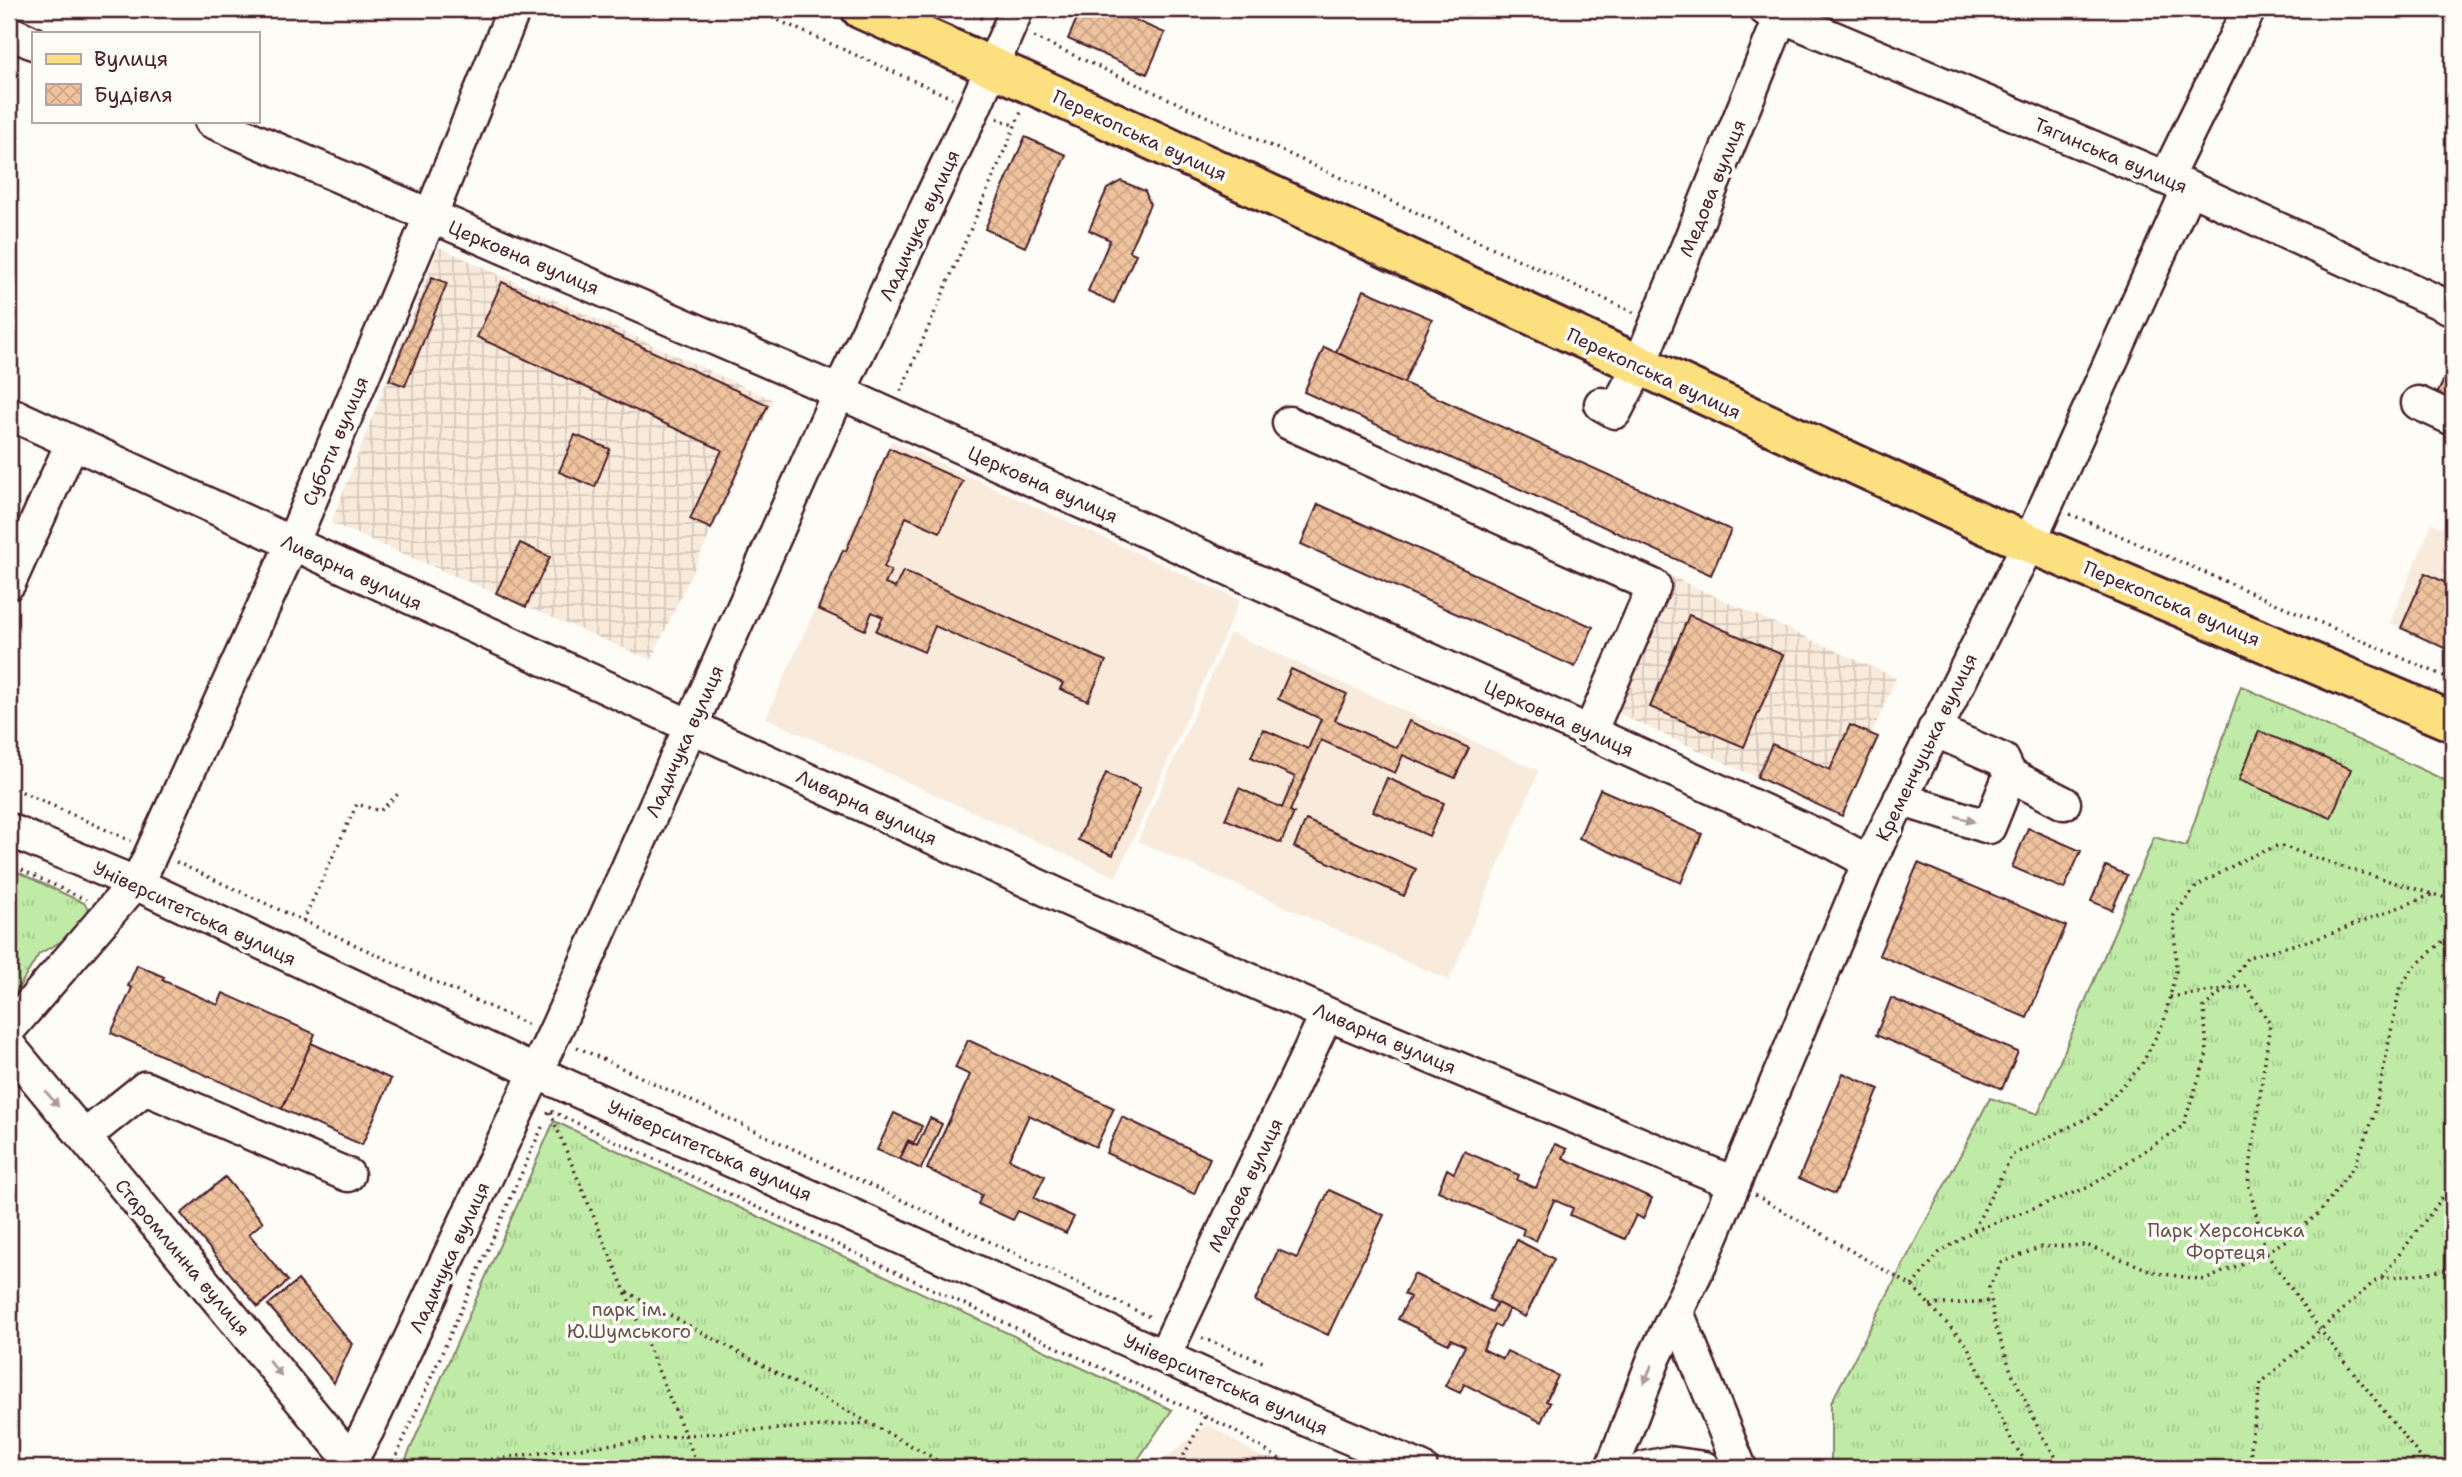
<svg xmlns="http://www.w3.org/2000/svg" width="2462" height="1477" viewBox="0 0 2462 1477" font-family="'Shantell Sans',sans-serif">
	<style>
		.built { fill: #f8ebdc }
		.industrial { fill: url(#industrial-grid) }
		.grass { fill: url(#grass-tufts); stroke: #858569; stroke-width: 2 }
		.building { fill: url(#building-cross-hatch); stroke: #4a1f2b; stroke-width: 2 }
		.lines { fill: none; stroke-linecap: round; stroke-linejoin: round }
		.minor-casing { stroke: #4a1f2b; stroke-width: 37 }
		.major-casing { stroke: #4a1f2b; stroke-width: 44 }
		.path { stroke: #4a1f2b; stroke-width: 3.5; stroke-dasharray: 2 5; stroke-linecap: butt }
		.minor { stroke: #fdfcf7; stroke-width: 32 }
		.major { stroke: #fce080; stroke-width: 38 }
		.oneway { fill: #ac999b }
		.labels { text-anchor: middle; stroke-width: 7; stroke-linejoin: round; paint-order: stroke }
		.street-label { font-size: 19px; fill: #4a1f2b; stroke: #fdfcf7 }
		.park-label { font-size: 19px; fill: #68524a; stroke: #fdfcf7 }
	</style>
	<defs>
		<pattern id="industrial-grid" width="8" height="8" patternUnits="userSpaceOnUse" patternTransform="scale(1.75)"><rect width="8" height="8" fill="#f8ebdc"/><path d="M0 4h8M4 0v8" fill="none" stroke="#d6c9bd"/></pattern>
		<pattern id="grass-tufts" width="24" height="20" patternUnits="userSpaceOnUse" patternTransform="scale(1.75)"><rect width="24" height="20" fill="#c0eba7"/><path d="M3 7l-1-3M5 7V3M7 7l1-3M15 17l-1-3M17 17v-4M19 17l1-3" fill="none" stroke="#a6c990"/></pattern>
		<pattern id="building-cross-hatch" width="8" height="8" patternUnits="userSpaceOnUse" patternTransform="scale(1.75)"><rect width="8" height="8" fill="#eec39e"/><path d="M0 0l8 8M0 8l8-8" fill="none" stroke="#cea788"/></pattern>
	</defs>
	<rect width="100%" height="100%" fill="#fdfcf7"/>
	<filter id="ink" filterUnits="userSpaceOnUse"><feTurbulence type="fractalNoise" baseFrequency=".0143" numOctaves="2"/><feDisplacementMap in="SourceGraphic" scale="14" xChannelSelector="R" yChannelSelector="G"/><feConvolveMatrix kernelMatrix="1 2 1 2 8 2 1 2 1" color-interpolation-filters="sRGB"/></filter>
	<g filter="url(#ink)">
		<path class="built" d="M891 441 1240 600 1116 877 766 718Z
			M2432 523 2453 533V652L2390 623Z
			M1230 633 1539 771 1449 980 1138 841Z
			M1208 1424 1278 1468H1153Z"/>
		<path class="industrial" d="M439 247 773 400 651 660 331 523Z
			M1666 574 1896 678 1837 814 1606 708Z"/>
		<path class="grass" d="M2241 686 2453 784V1468H1831V1403L1990 1098 2038 1114 2154 837 2186 846Z
			M9 868 84 903 91 912 76 933 39 954 13 997 9 998Z
			M554 1121 1172 1410 1132 1468H402Z"/>
		<path class="building" d="M1081 9H1109L1165 33 1147 74 1068 39Z
			M1025 137 1066 155 1025 247 985 229Z
			M1121 181 1145 191 1150 204 1129 251 1136 254 1114 303 1088 291 1110 240 1089 230 1107 189Z
			M432 277 447 283 405 386 389 380Z
			M502 282 768 405 711 529 690 519 722 450 477 337Z
			M1364 290 1432 319 1404 383 1336 352Z
			M1324 347 1731 530 1711 575 1304 392Z
			M2452 361H2453V405L2436 397Z
			M575 435 610 449 595 487 559 472Z
			M889 448 963 481 940 532 906 517 884 567 891 571 885 584 895 588 903 571 1106 661 1088 701 1060 689 1063 683 935 626 924 652 876 631 883 617 872 612 865 630 818 609 843 550 846 551Z
			M1318 504 1593 627 1575 667 1301 544Z
			M520 543 550 557 526 607 496 593Z
			M2425 573 2453 586V652L2401 628Z
			M1689 615 1783 655 1744 747 1650 707Z
			M1291 669 1347 694 1335 720 1397 748 1409 721 1469 748 1455 778 1403 755 1395 773 1321 740 1290 811 1294 813 1281 843 1225 819 1239 788 1282 808 1295 777 1251 757 1263 729 1308 749 1321 719 1278 699Z
			M1850 725 1878 737 1842 816 1757 777 1772 744 1830 770Z
			M2259 731 2351 769 2331 818 2239 780Z
			M1106 773 1140 788 1113 855 1078 840Z
			M1387 778 1444 803 1429 836 1373 811Z
			M1600 789 1702 834 1681 883 1579 838Z
			M1306 820 1416 869 1404 896 1294 847Z
			M2028 828 2081 851 2064 889 2012 867Z
			M1918 863 2066 926 2027 1018 1879 955Z
			M2106 866 2127 875 2112 910 2091 901Z
			M137 965 164 977 162 980 218 1005 223 993 315 1034 282 1109 111 1033 132 988 128 986Z
			M1891 998 2018 1052 2002 1089 1876 1035Z
			M968 1040 1114 1108 1096 1147 1029 1115 1009 1159 1045 1176 1034 1198 1074 1217 1066 1233 1018 1211 1013 1220 978 1204 982 1195 927 1169 970 1075 955 1068Z
			M311 1043 391 1079 362 1145 282 1109Z
			M1843 1073 1879 1089 1835 1194 1799 1178Z
			M894 1113 922 1126 914 1143 908 1140 899 1159 877 1150Z
			M1122 1117 1210 1158 1194 1194 1106 1153Z
			M930 1118 942 1124 921 1169 900 1159 908 1142 917 1146Z
			M1555 1144 1567 1149 1563 1158 1652 1198 1643 1219 1636 1215 1625 1239 1570 1215 1573 1208 1554 1200 1536 1241 1522 1235 1524 1229 1438 1191 1447 1169 1454 1173 1464 1151 1519 1175 1517 1180 1536 1188Z
			M225 1177 263 1222 249 1234 288 1281 258 1307 181 1214Z
			M1329 1190 1384 1215 1328 1335 1255 1301 1278 1250 1297 1258Z
			M1517 1240 1554 1259 1525 1317 1489 1299Z
			M1414 1274 1492 1312 1497 1303 1509 1309 1500 1327 1495 1325 1483 1349 1503 1359 1507 1351 1558 1376 1546 1401 1550 1403 1541 1422 1464 1384 1460 1393 1445 1386 1465 1346 1451 1339 1448 1344 1398 1319 1410 1297 1404 1294Z
			M298 1280 352 1344 334 1383 268 1305Z"/>
		<g class="lines">
			<defs>
				<path id="minor" d="M1765 9 2189 188 2453 309
					M9 32 33 43
					M211 121 839 392 1834 843 1869 862
					M2166 178 2249 9
					M2418 403 2453 419
					M1601 404 1615 412 1639 366 1781 16V9
					M9 413 1067 899 1327 1014 1734 1183
					M1289 423 1654 586 1590 732
					M9 583 72 443
					M1934 730 2003 760 2010 775 2064 803
					M1900 799 1989 827 2010 775
					M9 830 135 883 536 1072 1246 1394 1421 1468
					M9 1029 135 883 146 865 292 544 430 217 514 9
					M9 1046 357 1468
					M84 1137 145 1088 348 1175
					M1677 1312 1740 1468
					M1164 1356 1327 1014
					M343 1468 351 1460 368 1429 558 1025 839 392 974 108 1017 9
					M1612 1468 1655 1356 1701 1262 1869 862 2029 543 2189 188
					M1645 1468 1669 1463 1704 1468"/>
				<path id="major" d="M861 9 1033 85 1989 526 2453 722"/>
			</defs>
			<use href="#minor" class="minor-casing"/>
			<use href="#major" class="major-casing"/>
			<path class="path" d="M753 9 952 98
				M961 9 984 19
				M1034 37 1635 313
				M997 118 1015 126
				M901 391 1021 112
				M2070 514 2453 680
				M9 786 131 841
				M176 862 531 1026
				M9 864 86 900
				M303 921 357 804 380 811 399 793
				M2170 997 2225 989 2248 957 2322 937 2434 894
				M577 1047 1152 1318
				M550 1112 699 1468
				M548 1114 549 1110 1228 1427 1294 1468
				M1755 1195 1912 1286 1967 1345 2013 1443 2030 1468
				M1974 1229 2012 1155 2096 1114 2141 1066 2164 1021 2176 971 2174 915 2196 887 2243 860 2279 845 2346 868 2449 899 2453 902
				M2382 1277 2453 1184
				M1912 1286 1939 1253 1973 1231 2089 1187 2183 1126 2207 1054 2204 1007 2225 989 2247 986 2270 1024 2248 1183 2266 1253 2321 1331 2429 1468
				M627 1292 934 1458 943 1468
				M1930 1305 1990 1301
				M1202 1338 1263 1362
				M391 1468 543 1125
				M421 1468 686 1435 869 1423
				M1177 1468 1205 1416
				M2063 1468 2042 1436 2011 1371 1995 1324 1989 1288 2001 1263 2041 1247 2086 1245 2157 1273 2205 1280 2266 1253 2289 1238 2319 1213 2355 1165 2374 1116 2400 987 2414 967 2453 932
				M2252 1468 2250 1444 2261 1383 2374 1282 2381 1279 2453 1269"/>
			<use href="#minor" class="minor"/>
			<use href="#major" class="major"/>
		</g>
		<defs><path id="oneway-solid" d="M-6-.8H1V-3.2L6.5 0L1 3.2V.8H-6Z" transform="scale(1.75)"/></defs>
		<g class="oneway">
			<use href="#oneway-solid" transform="translate(1965 819) rotate(17)"/>
			<use href="#oneway-solid" transform="translate(52 1099) rotate(50)"/>
			<use href="#oneway-solid" transform="translate(275 1368) rotate(50)"/>
			<use href="#oneway-solid" transform="translate(1648 1374) rotate(112)"/>
		</g>
	</g>
	<g class="labels">
		<g class="street-label">
			<text transform="translate(1140 135) rotate(25)" y="7">Перекопська вулиця</text>
			<text transform="translate(2111 155) rotate(23)" y="7">Тягинська вулиця</text>
			<text transform="translate(1712 188) rotate(-68)" y="7">Медова вулиця</text>
			<text transform="translate(919 225) rotate(-65)" y="7">Ладичука вулиця</text>
			<text transform="translate(524 257) rotate(23)" y="7">Церковна вулиця</text>
			<text transform="translate(1654 373) rotate(25)" y="7">Перекопська вулиця</text>
			<text transform="translate(335 441) rotate(-67)" y="7">Суботи вулиця</text>
			<text transform="translate(1043 484) rotate(24)" y="7">Церковна вулиця</text>
			<text transform="translate(352 572) rotate(25)" y="7">Ливарна вулиця</text>
			<text transform="translate(2172 603) rotate(23)" y="7">Перекопська вулиця</text>
			<text transform="translate(1559 718) rotate(24)" y="7">Церковна вулиця</text>
			<text transform="translate(684 741) rotate(-66)" y="7">Ладичука вулиця</text>
			<text transform="translate(1926 747) rotate(-64)" y="7">Кременчуцька вулиця</text>
			<text transform="translate(867 807) rotate(25)" y="7">Ливарна вулиця</text>
			<text transform="translate(195 913) rotate(25)" y="7">Університетська вулиця</text>
			<text transform="translate(1385 1038) rotate(23)" y="7">Ливарна вулиця</text>
			<text transform="translate(710 1150) rotate(24)" y="7">Університетська вулиця</text>
			<text transform="translate(1245 1185) rotate(-64)" y="7">Медова вулиця</text>
			<text transform="translate(183 1257) rotate(50)" y="7">Старомлинна вулиця</text>
			<text transform="translate(449 1257) rotate(-65)" y="7">Ладичука вулиця</text>
			<text transform="translate(1226 1384) rotate(24)" y="7">Університетська вулиця</text>
		</g>
		<g class="park-label">
			<text x="2226" y="1237">Парк Херсонська<tspan x="2226" dy="22">Фортеця</tspan></text>
			<text x="629" y="1316">парк ім.<tspan x="629" dy="22">Ю.Шумського</tspan></text>
		</g>
	</g>
	<rect width="2462" height="1477" fill="none" stroke="#fdfcf7" stroke-width="35"/>
	<rect x="18" y="18" width="2427" height="1442" fill="none" stroke="#4a1f2b" stroke-width="2.5" filter="url(#ink)"/>
	<rect x="32" y="32" width="228" height="91" fill="#fdfcf7" stroke="#b5a4a5" stroke-width="2"/>
	<rect x="46" y="54" width="35" height="10" fill="#fce080" stroke="#b5a4a5" stroke-width="2"/>
	<text x="94" y="66" font-size="21" fill="#4a1f2b">Вулиця</text>
	<rect x="46" y="84" width="35" height="21" fill="url(#building-cross-hatch)" stroke="#b5a4a5" stroke-width="2"/>
	<text x="94" y="102" font-size="21" fill="#4a1f2b">Будівля</text>
</svg>
